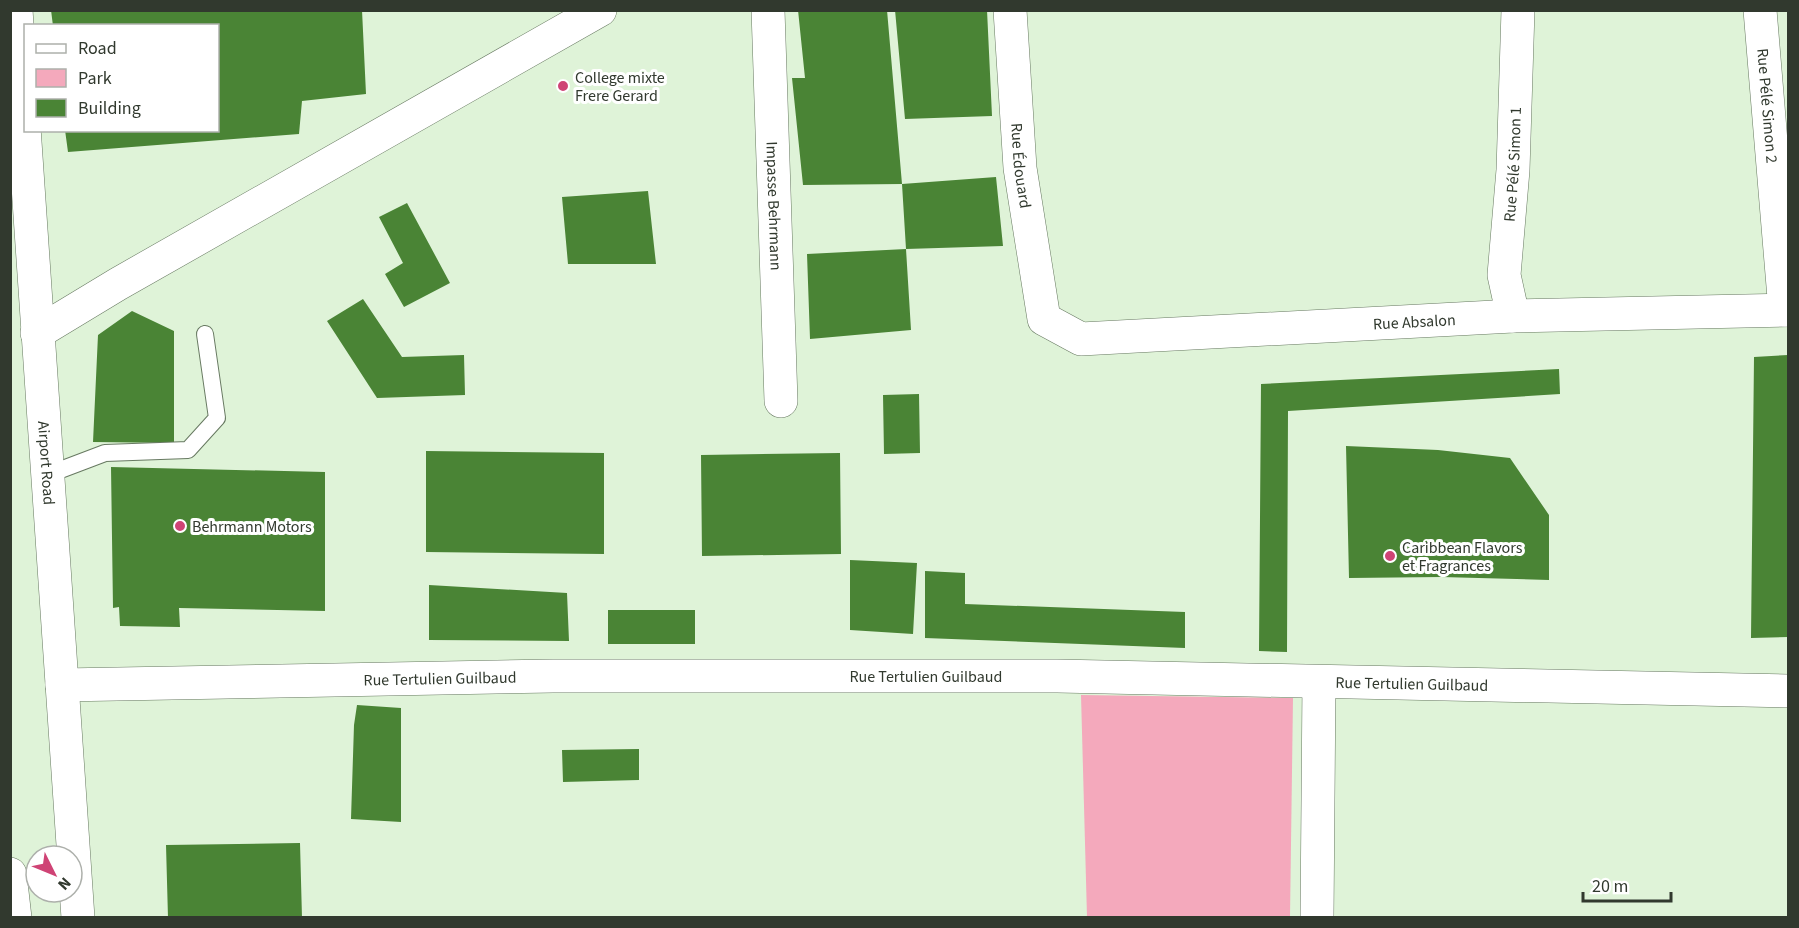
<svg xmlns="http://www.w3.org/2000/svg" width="1799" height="928" viewBox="0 0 1799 928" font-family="'Source Sans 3',sans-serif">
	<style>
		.green { fill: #f4a9bc }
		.building { fill: #4a8435 }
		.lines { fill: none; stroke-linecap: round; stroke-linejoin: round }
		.service-casing { stroke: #677961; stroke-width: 18 }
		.minor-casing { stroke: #677961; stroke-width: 34 }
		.secondary-casing { stroke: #677961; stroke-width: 34 }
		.service { stroke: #fff; stroke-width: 16 }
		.minor { stroke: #fff; stroke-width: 33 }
		.secondary { stroke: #fff; stroke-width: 33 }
		.poi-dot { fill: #cf4375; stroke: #fff; stroke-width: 2 }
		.labels { text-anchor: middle; stroke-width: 6; stroke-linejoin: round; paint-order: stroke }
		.poi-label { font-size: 16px; fill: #31392e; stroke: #fff; text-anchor: start }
		.street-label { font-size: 16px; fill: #31392e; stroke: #fff }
	</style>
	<rect width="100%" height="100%" fill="#dff3d8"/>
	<path class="green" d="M1081 695 1293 698 1290 917H1087Z"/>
	<path class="building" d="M51 10H362L366 94 302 101 299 134 68 152 65 130H218V26H53Z
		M798 10H887L902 184 803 185 792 78H805Z
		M895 10H987L992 116 905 119Z
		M996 177 1003 246 906 249 902 184Z
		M648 191 656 264H568L562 197Z
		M407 203 450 283 404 307 385 274 403 263 379 217Z
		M906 249 911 330 810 339 807 254Z
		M363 299 402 357 464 355 465 395 377 398 327 321Z
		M132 311 174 331V443L93 442 98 335Z
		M1788 355V637L1751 638 1754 357Z
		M1559 369 1560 394 1288 411 1287 652 1259 651 1261 384Z
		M919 394 920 453 884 454 883 395Z
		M1346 446 1438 450 1510 458 1549 515V580L1441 577 1349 578Z
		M426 451 604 453V554L426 552Z
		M840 453 841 554 702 556 701 455Z
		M111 467 325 472V611L179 608 180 627 120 626 119 607 113 608Z
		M850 560 917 563 913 634 850 630Z
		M925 571 965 573V604L1185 612V648L925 638Z
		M429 585 567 593 569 641 429 640Z
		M608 610H695V644H608Z
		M357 705 401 708V822L351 819 354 725Z
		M639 749V780L563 782 562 750Z
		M300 843 302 918H168L166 845Z"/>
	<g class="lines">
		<defs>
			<path id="service" d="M47 475 105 453 188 450 217 418 205 334"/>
			<g id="minor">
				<path id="s1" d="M768 10 781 401"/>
				<path id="s2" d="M1010 10 1020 168 1044 319 1081 339 1513 316 1788 310"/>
				<path id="s3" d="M1760 10 1785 310"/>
				<path id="s4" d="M1513 316 1504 275 1513 170 1518 10"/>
				<path d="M37 333 118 284 600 10"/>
				<path id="s5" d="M62 685 553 676H1057L1788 691"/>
				<path d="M1317 918 1319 682"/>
			</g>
			<g id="secondary">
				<path id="s6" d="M16 10 78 918"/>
				<path d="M10 874 15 918"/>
			</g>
		</defs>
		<use href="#service" class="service-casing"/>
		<use href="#minor" class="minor-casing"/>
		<use href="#secondary" class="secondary-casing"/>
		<use href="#service" class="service"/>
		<use href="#minor" class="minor"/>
		<use href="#secondary" class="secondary"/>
	</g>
	<g class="poi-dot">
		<circle cx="563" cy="86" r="6"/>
		<circle cx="180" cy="526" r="6"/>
		<circle cx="1390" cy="556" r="6"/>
	</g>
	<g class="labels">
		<g class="poi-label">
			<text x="575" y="83">College mixte<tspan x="575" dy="18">Frere Gerard</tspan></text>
			<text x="192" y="532">Behrmann Motors</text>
			<text x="1402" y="553">Caribbean Flavors<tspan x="1402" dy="18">et Fragrances</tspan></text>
		</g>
		<g class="street-label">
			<text dy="6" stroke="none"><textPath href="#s3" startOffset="96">Rue Pélé Simon 2</textPath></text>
			<text dy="6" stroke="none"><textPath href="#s4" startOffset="153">Rue Pélé Simon 1</textPath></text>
			<text dy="6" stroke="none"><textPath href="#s2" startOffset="156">Rue Édouard</textPath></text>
			<text dy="6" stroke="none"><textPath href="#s1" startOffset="196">Impasse Behrmann</textPath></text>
			<text dy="6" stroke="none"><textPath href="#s2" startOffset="687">Rue Absalon</textPath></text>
			<text dy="6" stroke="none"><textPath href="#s6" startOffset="454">Airport Road</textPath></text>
			<text dy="6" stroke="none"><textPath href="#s5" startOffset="864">Rue Tertulien Guilbaud</textPath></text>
			<text dy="6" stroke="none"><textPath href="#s5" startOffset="378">Rue Tertulien Guilbaud</textPath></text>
			<text dy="6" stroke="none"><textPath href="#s5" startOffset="1350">Rue Tertulien Guilbaud</textPath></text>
		</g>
	</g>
	<rect width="1799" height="928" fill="none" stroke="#31392e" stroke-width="24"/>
	<rect x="24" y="24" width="195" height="108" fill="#ffffff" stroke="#adb0ab" stroke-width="1.5"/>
	<rect x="36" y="44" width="30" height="9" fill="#ffffff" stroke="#adb0ab" stroke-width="1.5"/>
	<text x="78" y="54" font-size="18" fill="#31392e">Road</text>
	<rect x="36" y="69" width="30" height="18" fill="#f4a9bc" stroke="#adb0ab" stroke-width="1.5"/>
	<text x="78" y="84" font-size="18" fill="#31392e">Park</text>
	<rect x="36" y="99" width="30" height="18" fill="#4a8435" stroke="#adb0ab" stroke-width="1.5"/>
	<text x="78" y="114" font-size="18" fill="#31392e">Building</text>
	<g transform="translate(54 874) rotate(133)"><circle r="28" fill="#ffffff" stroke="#adb0ab" stroke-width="1.5"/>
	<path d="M0-4.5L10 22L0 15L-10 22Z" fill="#cf4375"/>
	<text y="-9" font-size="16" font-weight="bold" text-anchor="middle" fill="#31392e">N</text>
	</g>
	<path d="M1583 892v9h88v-9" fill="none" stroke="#31392e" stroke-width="3"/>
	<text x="1592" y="892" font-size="18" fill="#31392e" stroke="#ffffff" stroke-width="4.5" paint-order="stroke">20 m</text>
</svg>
